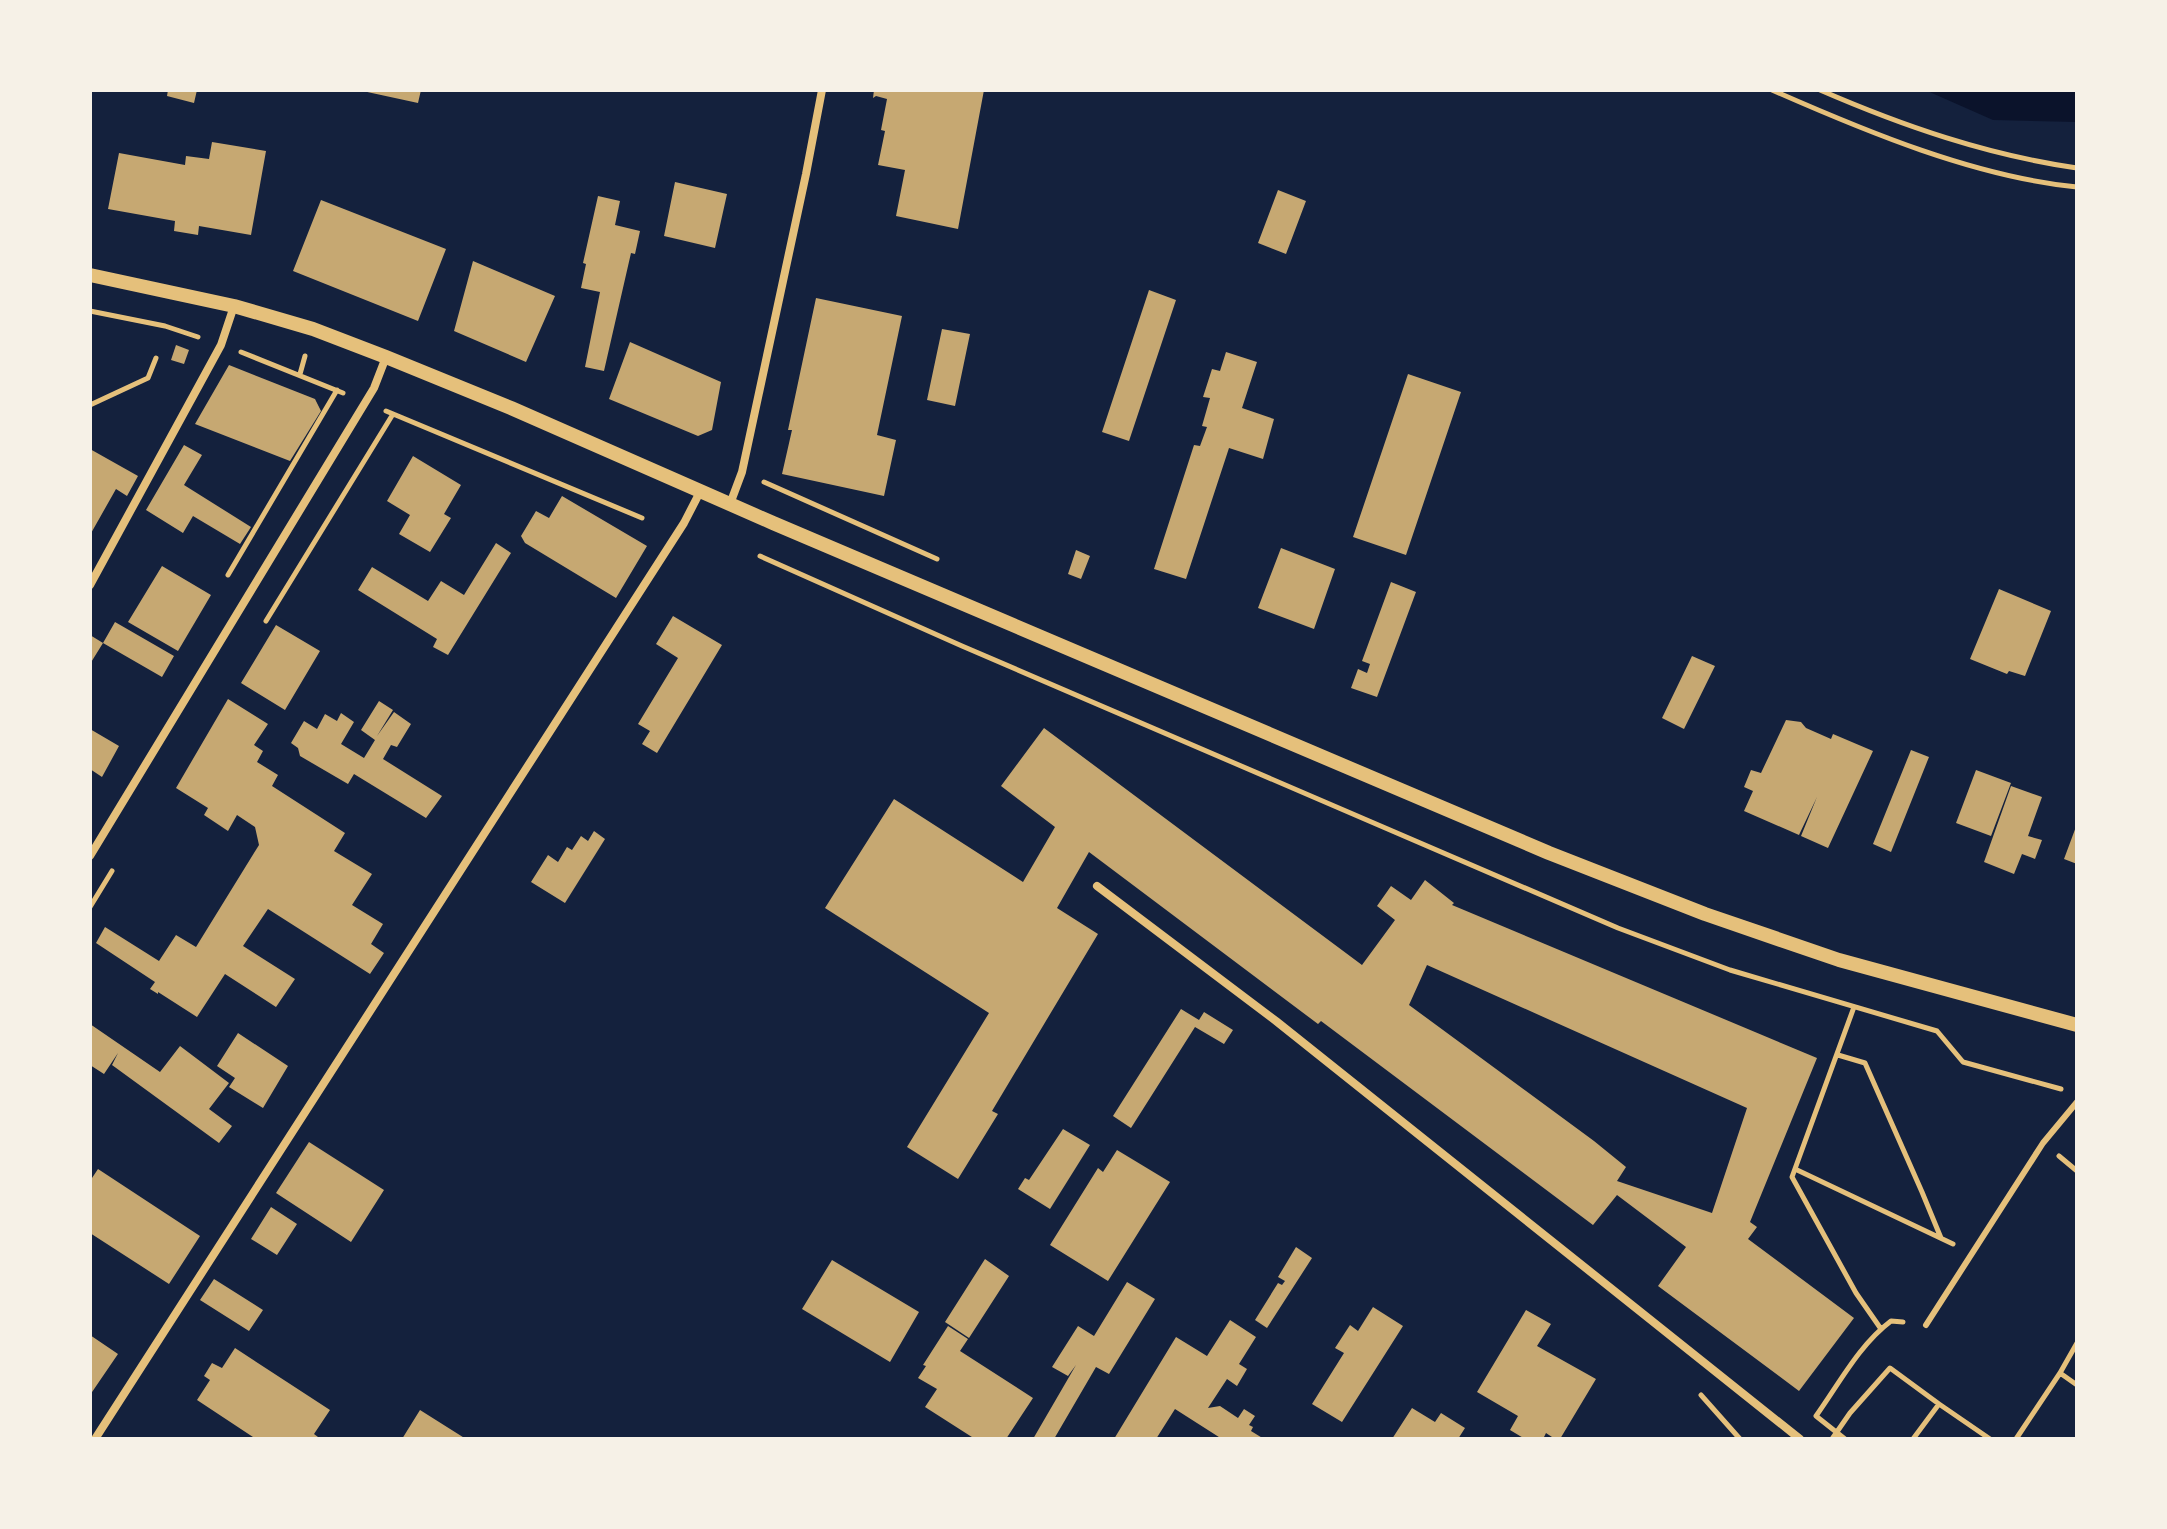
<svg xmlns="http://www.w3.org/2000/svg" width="2167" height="1529" viewBox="0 0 2167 1529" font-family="'Public Sans',sans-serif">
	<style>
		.water { fill: #0b132b }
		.building { fill: #c6a872; fill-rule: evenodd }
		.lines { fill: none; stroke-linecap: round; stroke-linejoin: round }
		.path { stroke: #e5c07b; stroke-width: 5 }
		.service { stroke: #e5c07b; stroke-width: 6 }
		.minor { stroke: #e5c07b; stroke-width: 8 }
		.tertiary { stroke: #e5c07b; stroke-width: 14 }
	</style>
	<rect width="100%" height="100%" fill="#14213d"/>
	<path class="water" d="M1925 90H2077V122L1993 120Z"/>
	<path class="building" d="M168 90H197L194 103 167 96Z
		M358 90H421L418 103Z
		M874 90H984L958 229 896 216 905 170 878 165 885 131 881 130 887 99 876 96 873 98Z
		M212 142 266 151 251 235 199 226 198 235 174 231 175 221 108 209 119 153 185 165 186 156 209 159Z
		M675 182 727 194 715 248 664 236Z
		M1278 190 1306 201 1286 254 1258 243Z
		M598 196 620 201 615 225 640 231 635 254 631 253 604 371 585 367 600 292 581 288 586 264 583 263Z
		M321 200 446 249 418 321 293 271Z
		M473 261 555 296 526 362 454 331Z
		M1149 290 1176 300 1129 441 1102 432Z
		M816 298 902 316 877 435 896 440 884 496 782 474 792 430H788Z
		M942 329 970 334 955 406 927 400Z
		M630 342 721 382 712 430 698 436 609 399Z
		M176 345 189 350 184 364 171 360Z
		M1226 352 1257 362 1242 408 1274 419 1263 459 1229 448 1186 579 1154 569 1194 445 1200 446 1207 427 1202 426 1210 398 1203 397 1212 369 1220 371Z
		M229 365 315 399 321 411 290 461 195 424Z
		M1408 374 1461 392 1406 555 1353 537Z
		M184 445 202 455 184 485 251 527 240 544 193 516 183 533 146 510Z
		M90 449 138 476 127 496 116 489 90 535Z
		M413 456 461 485 444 514 451 518 430 552 399 534 410 515 387 501Z
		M562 496 647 546 616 598 525 543 521 536 536 511 549 518Z
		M496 543 511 553 448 655 433 647 437 639 358 590 372 567 428 601 441 581 464 595Z
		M1281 548 1335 569 1314 629 1258 608Z
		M1076 550 1090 556 1081 579 1068 574Z
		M162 566 211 595 178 651 128 622Z
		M1391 582 1416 592 1377 697 1351 688 1358 669 1367 673 1370 664 1362 661Z
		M1999 589 2051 611 2025 676 2009 671 2007 674 1970 659Z
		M673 616 722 645 657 753 642 744 650 731 638 724 678 658 656 644Z
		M115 622 174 656 162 677 103 643Z
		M276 625 320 651 285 710 241 683Z
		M90 635 103 643 90 664Z
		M1692 656 1715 666 1684 729 1662 718Z
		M228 699 268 724 254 745 263 751 257 762 278 775 272 786 345 833 334 851 372 874 352 905 383 924 371 944 384 953 370 974 268 909 243 946 295 979 276 1007 225 974 197 1017 158 992V994L150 989 155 982 96 943 105 927 159 961 176 935 196 947 259 845 255 827 237 815 228 831 204 815 208 808 176 788Z
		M379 701 393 710 377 736 394 712 411 724 397 747 391 745 383 759 442 796 426 818 354 774 348 784 300 756 298 748 291 743 304 721 317 729 325 714 337 721 341 713 354 722 341 744 364 758 375 740 361 730Z
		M1786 720 1801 722 1806 728 1831 739 1833 734 1873 751 1828 848 1801 836 1817 797 1799 835 1744 811 1753 791 1744 787 1751 770 1761 773Z
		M1044 728 1362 965 1395 920 1377 906 1391 886 1411 900 1425 880 1454 903 1452 905 1817 1058 1750 1222 1757 1227 1748 1239 1854 1318 1799 1391 1658 1286 1686 1247 1617 1195 1593 1225 1321 1021 1318 1024 1089 852 1057 908 1098 934 992 1111 998 1114 958 1179 907 1147 989 1013 825 908 894 799 1023 882 1055 827 1001 786ZM1427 965 1747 1108 1712 1213 1617 1181 1626 1167 1594 1141 1409 1005Z
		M90 729 119 746 102 777 90 769Z
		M1911 750 1929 757 1891 852 1873 844Z
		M1976 770 2011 783 1991 836 1956 823Z
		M2011 786 2042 797 2028 836 2042 840 2035 859 2022 854 2014 874 1984 862Z
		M2077 824V864L2064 859Z
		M594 831 605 839 565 903 531 882 548 855 558 862 567 847 572 850 581 836 588 841Z
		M1181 1009 1199 1020 1204 1012 1233 1030 1224 1044 1195 1027 1131 1128 1113 1116Z
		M90 1024 160 1072 180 1046 229 1083 209 1109 232 1126 219 1143 112 1065 118 1053 104 1074 90 1065Z
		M238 1033 288 1066 263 1108 229 1087 235 1078 217 1066Z
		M1063 1129 1090 1145 1050 1209 1018 1189 1025 1178 1029 1180Z
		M309 1142 384 1190 351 1242 276 1193Z
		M1117 1150 1170 1182 1108 1281 1050 1245 1098 1168 1103 1172Z
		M98 1169 200 1236 169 1284 90 1233V1181Z
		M271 1207 297 1224 277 1255 251 1239Z
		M1296 1247 1312 1258 1267 1328 1255 1320 1278 1283 1282 1285 1285 1281 1278 1277Z
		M985 1259 1009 1276 969 1338 945 1322Z
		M832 1260 919 1312 890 1362 802 1309Z
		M214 1279 263 1310 249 1331 200 1300Z
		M1127 1282 1155 1299 1109 1374 1096 1367 1054 1439H1033L1076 1365 1068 1376 1052 1367 1078 1326 1094 1336Z
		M1373 1307 1403 1326 1342 1422 1312 1404 1344 1353 1335 1348 1350 1325 1358 1331Z
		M1526 1310 1551 1324 1537 1346 1596 1379 1560 1439H1555L1546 1433 1543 1439H1525L1510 1430 1518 1416 1477 1392Z
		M1230 1320 1256 1337 1239 1364 1247 1369 1237 1386 1227 1379 1208 1408 1220 1406 1238 1418 1244 1409 1255 1416 1249 1425 1253 1427 1251 1431 1264 1439H1222L1175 1409 1156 1439H1114L1176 1337 1207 1356Z
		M948 1326 968 1339 960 1351 1033 1398 1006 1439H975L925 1407 937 1389 918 1378 926 1366 923 1365Z
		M90 1335 118 1354 90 1395Z
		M235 1348 330 1410 314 1434 318 1437 317 1439H256L197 1400 210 1380 204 1376 212 1363 222 1368Z
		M1412 1408 1435 1422 1441 1413 1465 1428 1458 1439H1392Z
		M420 1410 466 1439H402Z"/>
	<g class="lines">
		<path class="path" d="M1772 90C1865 131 1975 177 2077 187
			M1820 90C1903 126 1987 155 2077 168
			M90 311 165 326 198 337
			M241 352 343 393
			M300 374 305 356
			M90 405 148 378 156 358
			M386 411 642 518
			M764 482 937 559
			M760 556 962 646 1618 928 1730 970 1937 1031 1963 1062 2061 1089
			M228 575 337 390
			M266 621 393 414
			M90 907 112 871
			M1854 1007 1792 1177 1856 1293 1881 1329
			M1838 1055 1865 1063 1922 1192 1941 1238
			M2059 1156 2077 1171
			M1795 1169 1953 1244
			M2060 1373 2077 1343
			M1701 1395 1740 1439
			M1832 1439 1850 1413 1890 1368 1939 1404
			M1845 1439 1816 1416C1839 1384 1859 1345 1891 1321L1903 1322
			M1913 1439 1939 1404 1990 1439
			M2016 1439 2060 1373 2077 1385"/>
		<path class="service" d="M1926 1325 2043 1143 2077 1102"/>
		<path class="minor" d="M730 504 742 472 806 174 822 90
			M90 585 221 345 234 306
			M90 856 374 388 386 357
			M1097 886 1276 1021 1800 1439
			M95 1439 684 523 701 490"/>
		<path class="tertiary" d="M90 275 234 306 313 329 386 357 511 408 773 523 1549 853 1705 914 1839 960 2077 1025"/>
	</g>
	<rect width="2167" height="1529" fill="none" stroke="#f6f1e7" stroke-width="184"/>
</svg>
